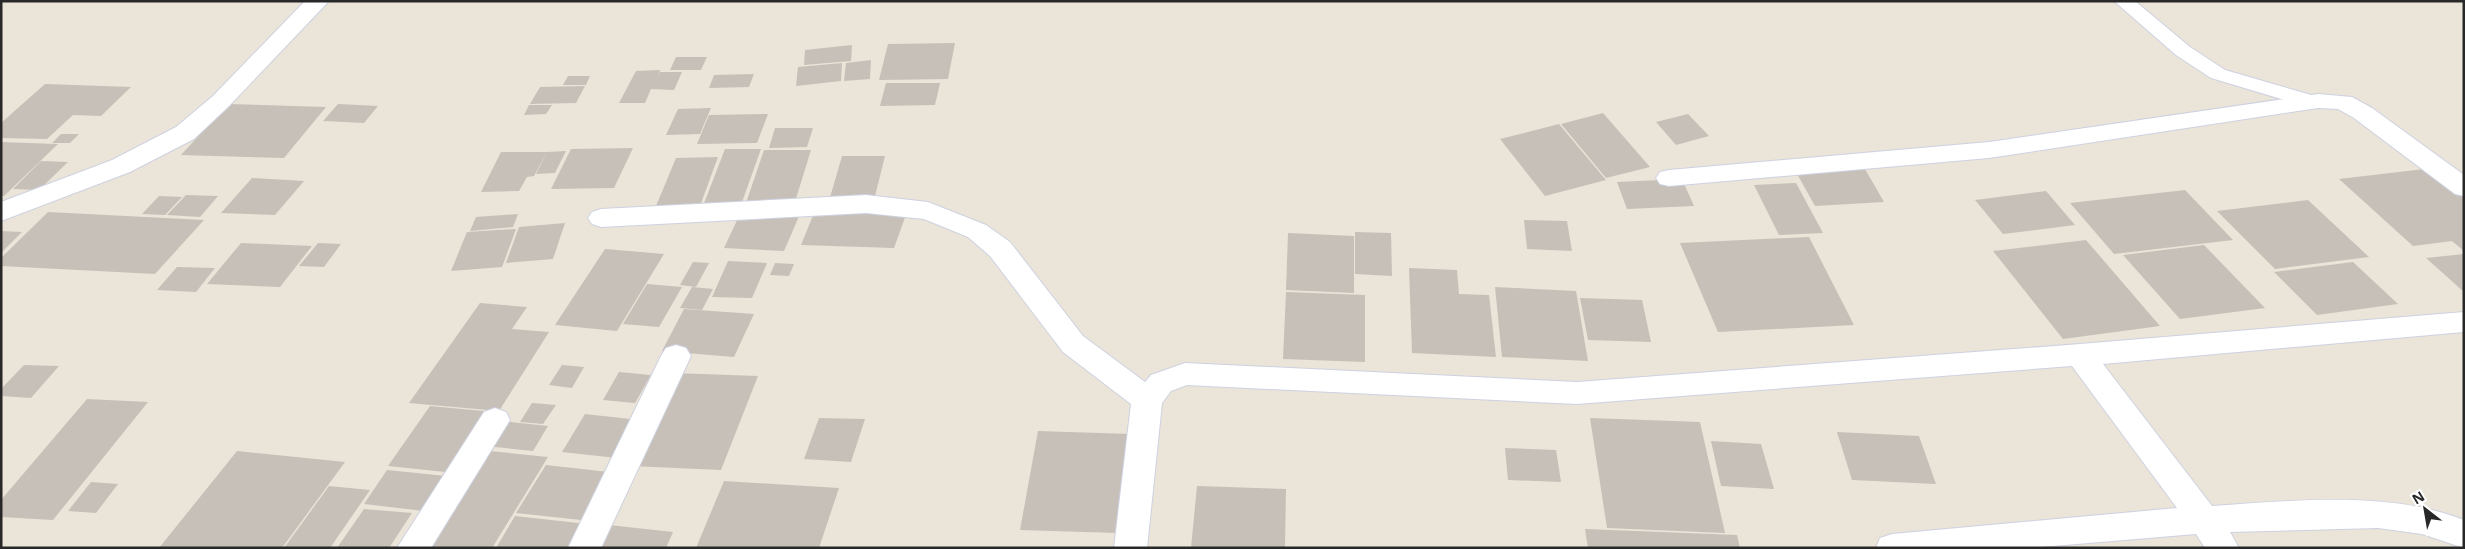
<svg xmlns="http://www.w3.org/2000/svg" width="2465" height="549" viewBox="0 0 2465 549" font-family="'Noto Sans',sans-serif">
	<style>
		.building { fill: #c6c0b8 }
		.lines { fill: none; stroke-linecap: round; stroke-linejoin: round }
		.service-casing { stroke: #ced1e1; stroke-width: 2 }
		.minor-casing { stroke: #ced1e1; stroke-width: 2 }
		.service { fill: #fff; fill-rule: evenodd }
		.minor { fill: #fff; fill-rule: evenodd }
	</style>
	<rect width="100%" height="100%" fill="#ebe4d8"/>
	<path class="building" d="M955 43 948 79 879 80 888 44Z
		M852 45 851 61 804 65 805 50Z
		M676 57H707L701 70H670Z
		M871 60 870 79 844 81 846 63Z
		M842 63 841 81 796 86 798 67Z
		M660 70 658 78 660 72H682L674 90 651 89 645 103H619L636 71Z
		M754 74 749 87 709 88 714 75Z
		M568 76H590L586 85H563Z
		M886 83H940L935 105 880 106Z
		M45 84 131 87 101 116 73 115 47 139 1 138V123Z
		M585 86 576 103 530 104 540 87Z
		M228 104 326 107 284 158 181 155Z
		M338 104 378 106 364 123 323 121Z
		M529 105H552L546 114 524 115Z
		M711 108 700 134 666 135 678 109Z
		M1603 113 1650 167 1606 178 1561 124Z
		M768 114 757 143 697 144 709 115Z
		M1688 114 1709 136 1676 145 1656 122Z
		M1559 124 1606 180 1545 196 1500 139Z
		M775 128H813L807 147 769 148Z
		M61 134H79L70 143H52Z
		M1 142 58 144 4 196H1Z
		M633 148 614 188 551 189 571 149Z
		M725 149H761L741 205 703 206Z
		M764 150H811L794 205 745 206Z
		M566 151 555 173 536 174 547 152Z
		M501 152H547L534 176 527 177 519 191 481 192Z
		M842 156H885L874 200 829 201Z
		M718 157 700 206H656L676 158Z
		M41 161 68 162 39 190 13 189Z
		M2433 168 2464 194V251L2452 241 2413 246 2339 179Z
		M1865 169 1884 202 1815 206 1796 172Z
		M252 178 304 181 275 215 221 213Z
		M1682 179 1694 206 1627 209 1617 182Z
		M1796 183 1823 233 1779 235 1754 185Z
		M2185 190 2233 240 2114 254 2070 203Z
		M2046 191 2075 225 2003 234 1975 200Z
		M186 195 218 196 200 217 167 215Z
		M159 196 182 197 165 215 142 214Z
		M2308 200 2369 257 2275 269 2217 211Z
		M816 208 907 212 894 248 801 245Z
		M48 212 204 220 155 274 1 266V258Z
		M741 212 800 214 784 251 724 248Z
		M518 214 513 227 470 231 476 217Z
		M1524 220 1567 221 1572 251 1527 249Z
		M565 223 553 259 506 263 519 227Z
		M516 229 502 267 451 271 467 232Z
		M1 231 22 232 1 253Z
		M1355 232 1391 233 1392 276 1355 274Z
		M1288 233 1354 236V293L1286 290Z
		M1809 237 1854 325 1718 332 1680 243Z
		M2086 240 2160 326 2063 339 1993 251Z
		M241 243 312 246 280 287 207 284Z
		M318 243 341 244 324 267 299 266Z
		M2204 245 2265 308 2180 319 2123 255Z
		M605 249 664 254 617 331 555 325Z
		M2464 254V292L2426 258Z
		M728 261 767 263 752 298 712 297Z
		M693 262 709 263 696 287 680 285Z
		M2353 262 2398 304 2317 315 2274 272Z
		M775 263 794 264 789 276 770 275Z
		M177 267 215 268 196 292 157 290Z
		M1409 268 1457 270 1459 294 1489 295 1496 357 1412 353Z
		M647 284 682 287 659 327 623 324Z
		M692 287 713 289 702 310 680 308Z
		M1495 287 1576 291 1588 361 1502 357Z
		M1286 292 1365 295V362L1283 359Z
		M1580 298 1642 300 1651 342 1588 340Z
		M480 303 527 307 512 329 549 332 499 411 409 403Z
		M684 309 754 314 734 357 662 351Z
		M24 365 59 366 31 398 1 396V389Z
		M562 365 584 367 572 388 549 385Z
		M619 372 651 375 635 403 603 400Z
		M673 373 758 376 721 470 631 466Z
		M87 399 148 402 53 520 1 517V500Z
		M532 403 556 405 543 424 520 422Z
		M430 406 494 412 455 473 388 466Z
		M585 414 639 420 617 458 562 452Z
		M819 418 865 419 851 462 804 459Z
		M1590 418 1700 422 1725 533 1607 528Z
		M502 421 548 426 533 451 485 446Z
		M1038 431 1131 434 1118 533 1020 530Z
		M1837 432 1919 436 1936 484 1852 480Z
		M1711 441 1761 444 1774 489 1721 486Z
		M1505 448 1556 450 1561 482 1508 480Z
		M480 450 548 457 492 548H424Z
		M237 451 345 462 282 548H159Z
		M546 465 609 472 581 520 516 513Z
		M387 470 446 476 424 511 364 504Z
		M724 481 839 488 819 548H696Z
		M91 482 118 484 96 513 68 511Z
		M329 486 370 490 330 548H284Z
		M1197 486 1286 489 1285 548H1191Z
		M364 509 412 513 389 548H337Z
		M515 516 587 524 574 548H496Z
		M609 525 673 532 666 548H597Z
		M1585 529 1737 535 1740 548H1588Z"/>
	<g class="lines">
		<defs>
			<path id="service" d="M2114 1H2135L2190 47 2225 70 2318 97 2321 102 2318 107 2311 108 2211 78 2176 55Z"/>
			<path id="minor" d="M305 1H329L229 106 194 139 130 172 1 221V202L112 160 176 127 213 96Z
				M2318 94 2352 97 2372 108 2464 175V196L2455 194 2354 118 2338 109 2318 108 1989 158 1669 186 1660 184 1656 178 1660 172 1669 170 1989 142Z
				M866 195 928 202 986 225 1010 242 1083 336 1145 382 1151 375 1185 363 1577 382 2080 344 2464 312V332L2103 364 2212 506C2291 501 2389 490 2464 520V548L2422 534 2378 528 2230 532 2239 548H2205L2196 534 2030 548H1876L1880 538 1892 534 2177 508 2072 366 1577 404 1187 385 1171 391 1162 403 1147 548H1114L1131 404 1063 352 990 256 968 237 924 219 866 213 601 227 592 224 588 218 592 212 601 209Z
				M676 345 686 348 691 356 601 548H568L661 356 666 348Z
				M495 408 506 412 510 420 431 548H397L484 412Z"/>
		</defs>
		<use href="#service" class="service-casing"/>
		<use href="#minor" class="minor-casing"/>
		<use href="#service" class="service"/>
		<use href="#minor" class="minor"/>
	</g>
	<rect width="2465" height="549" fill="none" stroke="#282828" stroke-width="5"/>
	<g transform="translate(2425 509) rotate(329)" stroke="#ffffff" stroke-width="4" paint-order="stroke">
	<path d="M0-4L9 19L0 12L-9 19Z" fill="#282828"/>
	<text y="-8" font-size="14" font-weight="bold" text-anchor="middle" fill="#282828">N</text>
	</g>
</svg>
